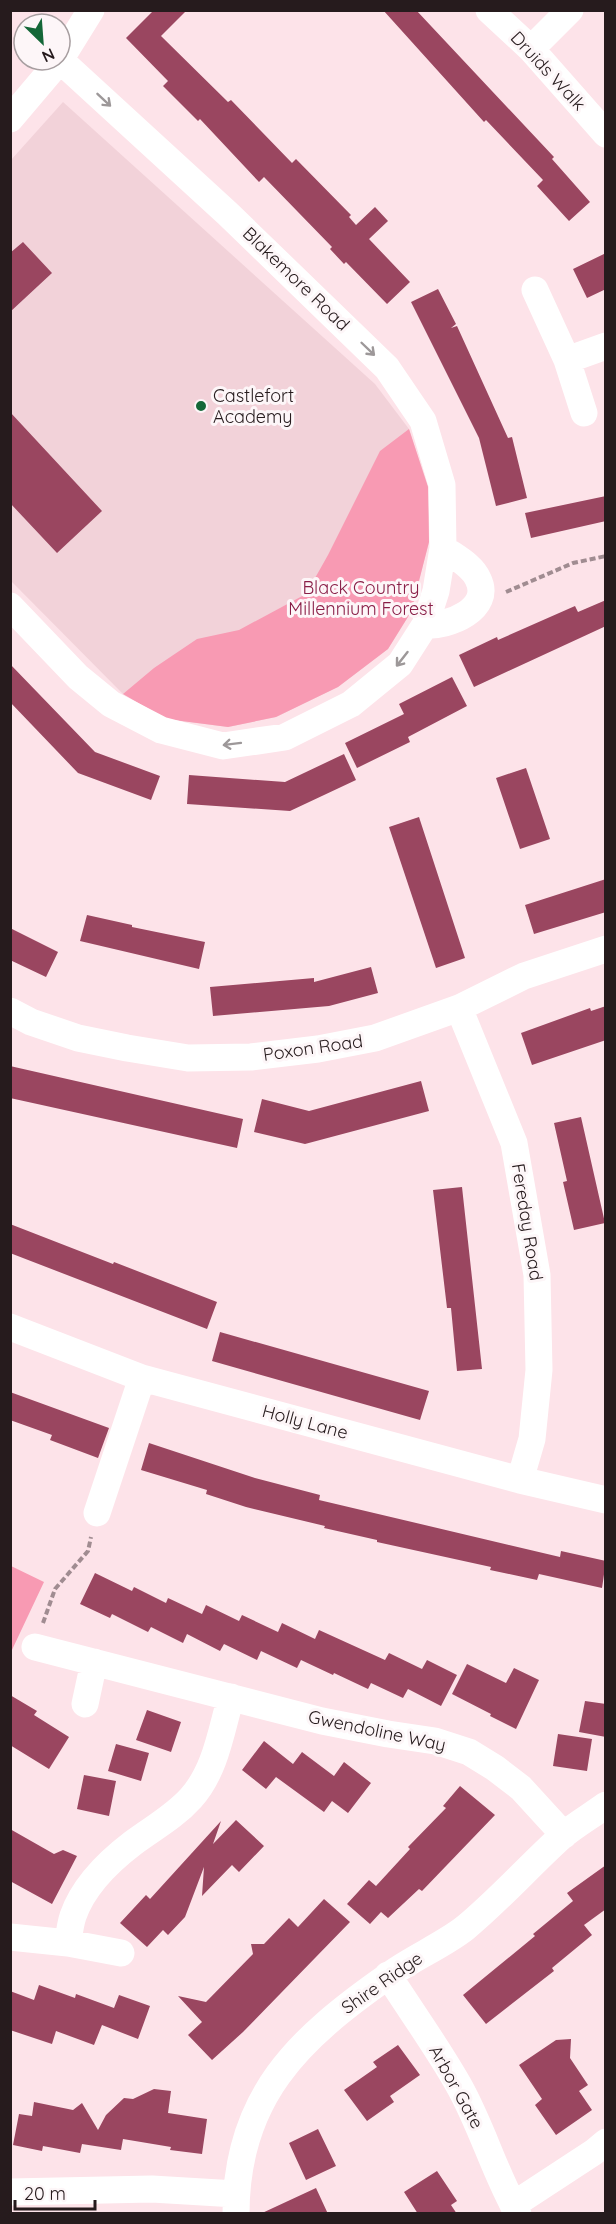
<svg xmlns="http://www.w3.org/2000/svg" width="616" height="2224" viewBox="0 0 616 2224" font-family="Quicksand,sans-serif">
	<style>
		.built { fill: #f2d2d9 }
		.forest { fill: #f89ab3 }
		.building { fill: #9a4660 }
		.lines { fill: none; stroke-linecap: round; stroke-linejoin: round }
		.path { stroke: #a08c91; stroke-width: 4; stroke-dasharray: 6 3; stroke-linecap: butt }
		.minor { stroke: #fff; stroke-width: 27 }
		.oneway { stroke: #9d9899 }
		.poi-dot { fill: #146738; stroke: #fdf6f8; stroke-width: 2 }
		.labels { text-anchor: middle; stroke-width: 6; stroke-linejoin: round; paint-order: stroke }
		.street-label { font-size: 18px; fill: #261b1d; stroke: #fdf6f8 }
		.poi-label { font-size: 18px; fill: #261b1d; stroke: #fdf6f8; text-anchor: start }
		.park-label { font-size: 18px; fill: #891e47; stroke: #fdf6f8 }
	</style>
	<rect width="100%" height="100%" fill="#fde3e9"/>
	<path class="built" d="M63 102 375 384 409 429 428 487 429 542 411 612 388 649 338 687 276 717 228 727 166 719 123 694 11 581V160Z"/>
	<path class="forest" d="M409 429 428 487 429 542 411 612 388 649 338 687 276 717 228 727 166 719 123 694 154 668 197 639 239 630 306 594 328 555 380 451Z
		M11 1566 44 1582 11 1652Z"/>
	<path class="building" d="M154 10H187L161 36 228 102 231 100 292 163 296 159 351 215 349 217 356 225 375 207 388 221 369 239 410 282 387 304 346 262 344 264 330 249 332 247 264 177 259 182 200 119 198 121 163 86 168 81 126 38Z
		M383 10H416L554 157 552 159 590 202 569 221 537 186 543 180 486 120 484 122Z
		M23 242 52 273 10 312V253Z
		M606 253V289L587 298 573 269Z
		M438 289 456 324 451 328 457 326 508 438 512 437 527 498 496 506 479 438 411 302Z
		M10 412 102 511 57 553 10 503Z
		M606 496V521L531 538 525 513Z
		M606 600V626L474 687 459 655 497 637 498 640 575 606 578 612Z
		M10 664 95 752 160 776 151 800 78 773 10 702Z
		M452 677 467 706 408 737 410 742 357 768 345 743 404 714 399 704Z
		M344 754 356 780 290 811 187 804 189 775 285 782Z
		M526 768 550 839 520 849 496 778Z
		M419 817 465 958 436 968 389 827Z
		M606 879V912L534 934 525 905Z
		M87 915 132 925V927L205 942 199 969 80 941Z
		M10 928 58 952 46 977 10 960Z
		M371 967 378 993 329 1006 213 1016 210 987 314 978V982Z
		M606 1006V1040L532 1065 521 1033 590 1008 591 1011Z
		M10 1066 243 1119 237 1148 10 1098Z
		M421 1081 429 1111 305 1144 254 1132 262 1099 309 1111Z
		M581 1117 605 1223 574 1230 563 1182 567 1181 554 1123Z
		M462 1187 482 1369 457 1371 451 1308H447L433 1190Z
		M10 1224 113 1264 114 1262 217 1302 207 1329 10 1253Z
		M220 1332 429 1391 420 1420 212 1361Z
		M10 1392 109 1428 98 1458 50 1440 52 1435 10 1420Z
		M149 1443 255 1478 320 1495 319 1500 560 1557 561 1551 606 1561 602 1588 539 1574 537 1580 490 1570 491 1567 377 1542V1540L324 1528 325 1526 246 1507 206 1494 207 1490 141 1470Z
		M95 1573 132 1591 134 1587 166 1603 168 1598 202 1614 206 1605 239 1621 242 1615 278 1632 282 1623 315 1639 319 1630 385 1660 389 1653 422 1669 427 1660 457 1675 441 1706 408 1689 403 1698 371 1683 368 1689 334 1673 333 1675 301 1660 297 1668 261 1651 257 1660 224 1644 220 1651 187 1634 183 1643 151 1627 148 1632 112 1614 110 1618 80 1604Z
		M467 1664 506 1683 514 1668 539 1680 516 1729 490 1716 491 1714 452 1694Z
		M10 1695 37 1711 34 1715 69 1737 49 1769 10 1745Z
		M585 1701 606 1704V1737L579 1732Z
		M147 1710 181 1722 171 1752 136 1740Z
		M558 1734 592 1739 587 1771 553 1766Z
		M264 1741 293 1764 302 1752 334 1776 344 1762 371 1783 348 1813 332 1801 324 1812 276 1777 266 1789 242 1770Z
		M116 1744 149 1753 141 1781 108 1771Z
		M84 1775 116 1781 109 1816 77 1809Z
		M460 1786 495 1815 422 1891 419 1889 388 1918 381 1912 370 1924 347 1904 369 1880 376 1886 410 1849 408 1847 446 1808 443 1806Z
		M236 1820 264 1846 239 1872 232 1865 202 1896 204 1867 185 1917 168 1935 163 1930 147 1947 120 1923 146 1895 150 1899 221 1821 213 1844Z
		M10 1829 54 1854 63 1850 77 1856 52 1904 10 1881Z
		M606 1865V1909L584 1925 592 1935 552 1968 554 1971 486 2024 463 1995 535 1936 533 1934 573 1901 567 1893Z
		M324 1899 350 1922 243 2032 212 2060 188 2035 202 2022 178 1996 206 2002 253 1954 251 1944H264L289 1918 298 1927Z
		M39 1985 75 1998 76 1994 114 2008 119 1995 150 2006 138 2039 102 2025 94 2045 56 2031 52 2044 10 2030V1991L34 2000Z
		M571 2039 570 2058 588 2085 579 2091 592 2110 556 2135 535 2105 542 2099 519 2065 556 2040Z
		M398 2045 420 2075 390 2096 394 2102 367 2121 344 2090 377 2067 373 2062Z
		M154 2089 171 2091 168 2113 207 2119 202 2154 170 2150 171 2147 123 2139 121 2150 82 2144 80 2153 43 2146 42 2151 13 2145 19 2114 32 2116 34 2102 73 2110 82 2103 98 2130 106 2115 124 2098 133 2099Z
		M318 2129 336 2166 306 2180 289 2143Z
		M437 2171 457 2201 451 2205 457 2214H418L404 2192Z
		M316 2188 328 2214H260Z"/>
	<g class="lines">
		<path class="path" d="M506 592 573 563 606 556
			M43 1623 55 1589 88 1551 91 1537"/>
		<path class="minor" d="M489 10 531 49 606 134
			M531 49 570 10
			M10 119 60 60 91 10
			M535 290 567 360 606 346
			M567 360 584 413
			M10 606 78 677 111 704 161 730 223 746 285 737 351 704 400 664 425 625 436 591 443 548 442 485 423 421 387 368 228 214 60 60
			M425 625C448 627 493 609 478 579 472 565 455 557 443 548
			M459 1008 514 1143 537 1275 539 1370 532 1439 520 1480
			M10 1011 31 1022 78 1038 127 1048 188 1058 251 1057 318 1049 375 1038 459 1008 524 976 606 949
			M10 1327 142 1378 520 1480 606 1500
			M97 1513 142 1378
			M35 1647 322 1721 388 1734 435 1741 469 1752 495 1768 521 1788 564 1835
			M85 1704 94 1662
			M10 1937 68 1943 121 1953
			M68 1943C69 1935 70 1925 73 1916 83 1887 108 1862 133 1843 153 1828 174 1817 191 1798 216 1770 221 1731 231 1697
			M388 1975C411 2011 437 2047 458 2084 482 2126 494 2172 518 2214
			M10 2192 152 2189 236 2194
			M513 2205 594 2152 606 2142
			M236 2214C236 2097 298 2039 388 1976 412 1958 442 1946 465 1928 499 1900 529 1866 561 1837 575 1825 591 1816 606 1805"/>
	</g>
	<defs><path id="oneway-shaft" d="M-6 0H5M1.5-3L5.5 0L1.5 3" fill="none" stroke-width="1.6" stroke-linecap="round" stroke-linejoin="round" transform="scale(1.5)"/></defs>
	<g class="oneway">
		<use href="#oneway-shaft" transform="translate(104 100) rotate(43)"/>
		<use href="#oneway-shaft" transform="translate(368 349) rotate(44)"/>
		<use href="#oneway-shaft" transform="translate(402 659) rotate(128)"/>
		<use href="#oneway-shaft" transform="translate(232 744) rotate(173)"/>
	</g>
	<circle class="poi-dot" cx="201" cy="406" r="6"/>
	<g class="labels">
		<g class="street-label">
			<text transform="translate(548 71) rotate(47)" y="6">Druids Walk</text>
			<text transform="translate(296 279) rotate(44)" y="6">Blakemore Road</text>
			<text transform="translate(313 1048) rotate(-8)" y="6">Poxon Road</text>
			<text transform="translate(527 1222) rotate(81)" y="6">Fereday Road</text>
			<text transform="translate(305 1422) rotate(15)" y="6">Holly Lane</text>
			<text transform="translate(377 1731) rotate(12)" y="6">Gwendoline Way</text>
			<text transform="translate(382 1983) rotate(-35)" y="6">Shire Ridge</text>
			<text transform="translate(456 2087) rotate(61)" y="6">Arbor Gate</text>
		</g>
		<g class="poi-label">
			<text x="213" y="402">Castlefort<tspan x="213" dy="21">Academy</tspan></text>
		</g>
		<g class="park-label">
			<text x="361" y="594">Black Country<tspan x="361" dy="21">Millennium Forest</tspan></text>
		</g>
	</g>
	<rect width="616" height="2224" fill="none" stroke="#261b1d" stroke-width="24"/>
	<g transform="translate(42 42) rotate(155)"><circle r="28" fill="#fdf6f8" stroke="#a79ea0" stroke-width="1.5"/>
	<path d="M0-4.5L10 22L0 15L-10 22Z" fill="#146738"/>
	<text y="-9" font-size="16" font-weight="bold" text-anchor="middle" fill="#261b1d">N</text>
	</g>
	<path d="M15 2200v9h80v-9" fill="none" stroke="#261b1d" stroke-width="3"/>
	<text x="24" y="2200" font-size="18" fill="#261b1d" stroke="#fdf6f8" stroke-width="4.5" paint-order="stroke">20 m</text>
</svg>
